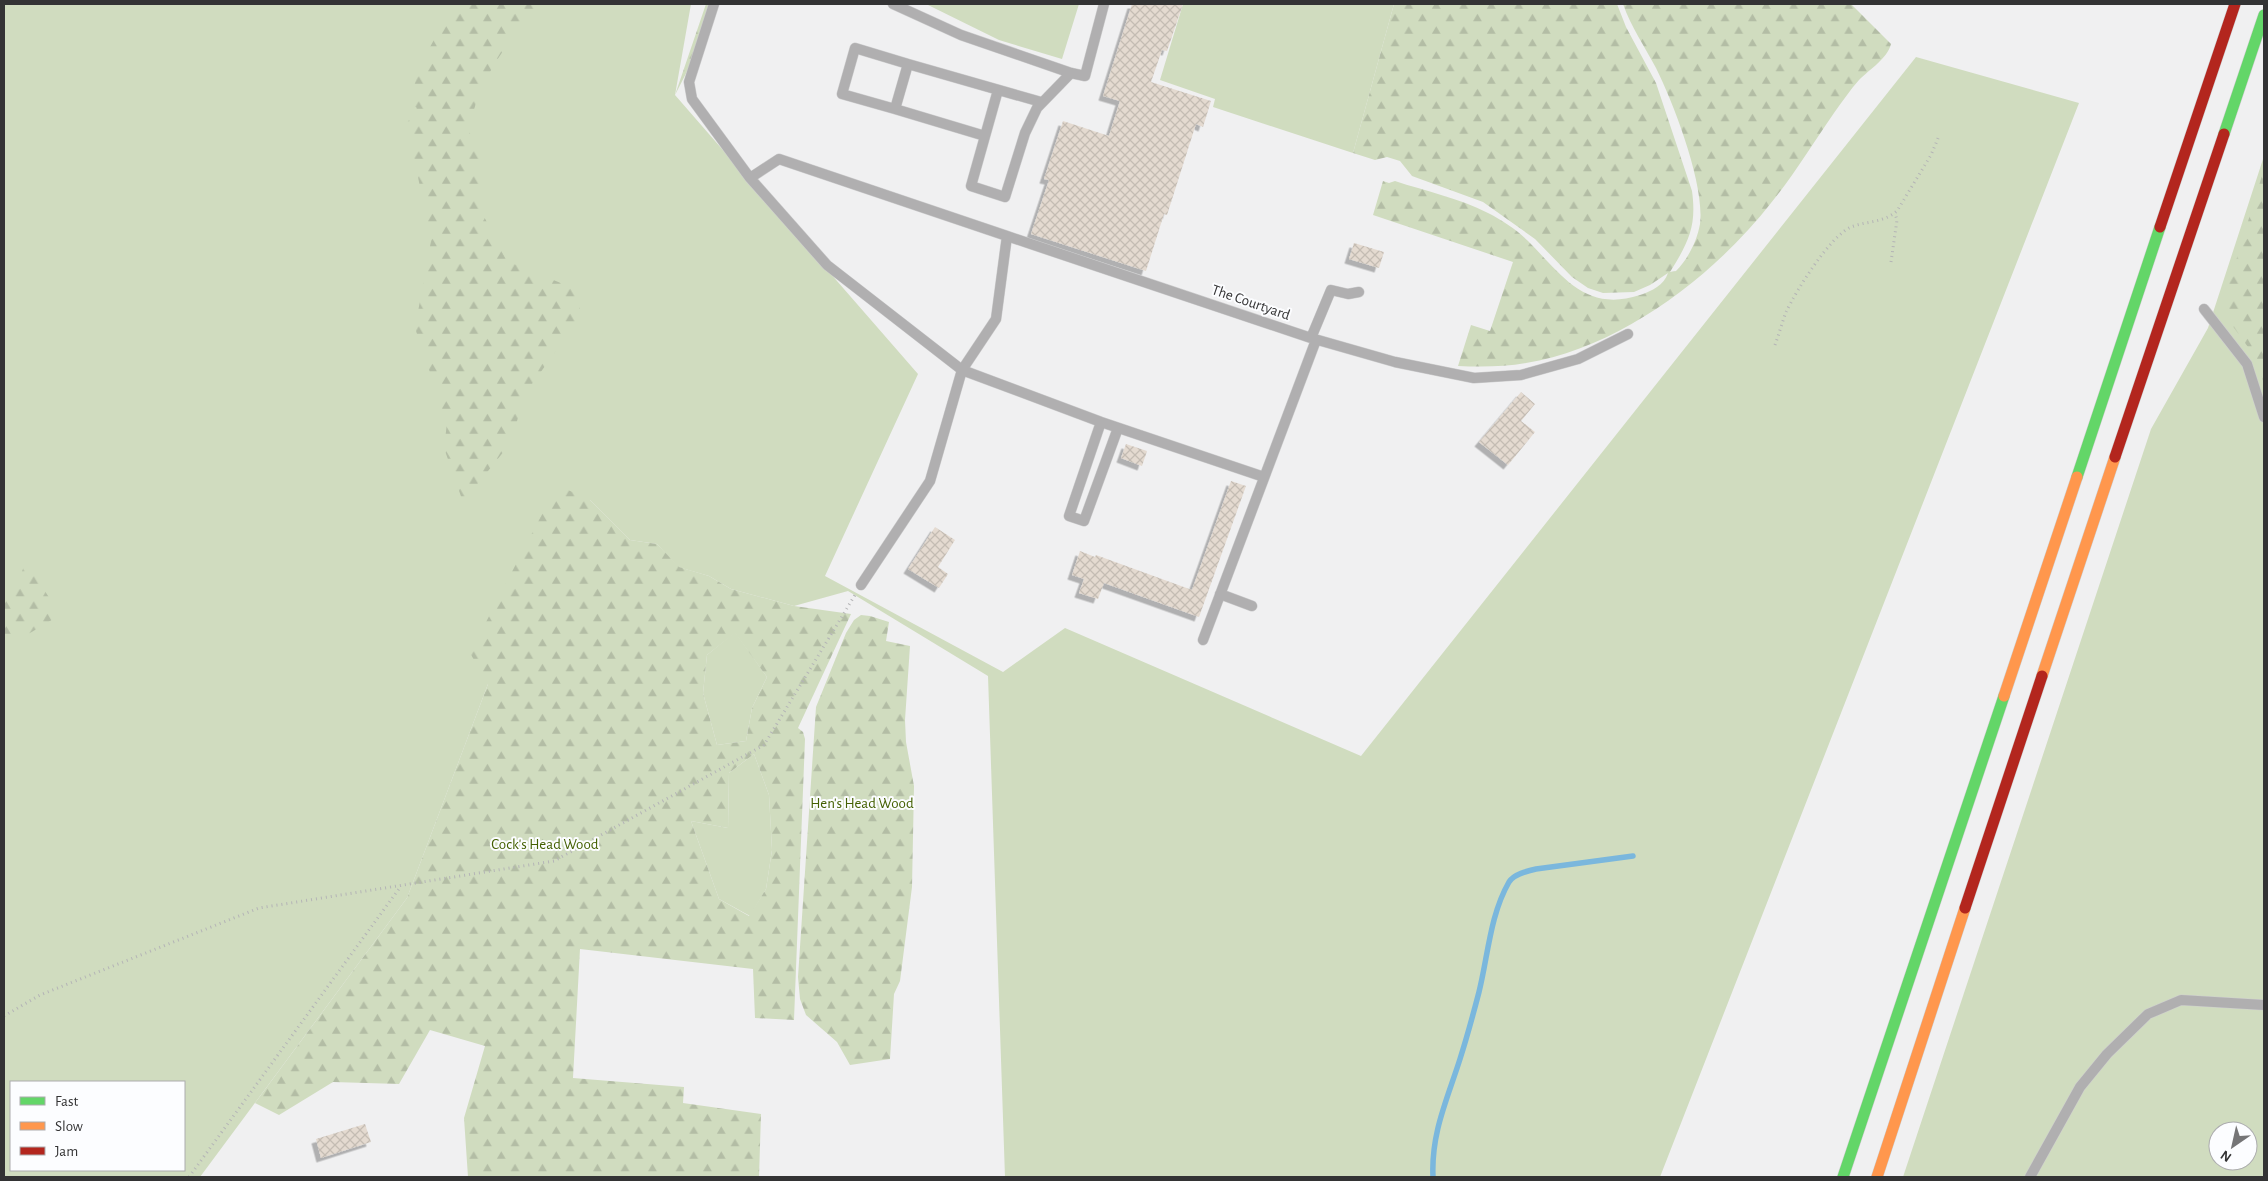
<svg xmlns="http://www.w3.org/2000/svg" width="2268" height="1181" viewBox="0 0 2268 1181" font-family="'Alegreya Sans',sans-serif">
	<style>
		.green { fill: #d0dcbf; fill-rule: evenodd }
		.forest { fill: url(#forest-firs); fill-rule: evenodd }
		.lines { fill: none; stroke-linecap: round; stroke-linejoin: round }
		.stream { stroke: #7ab7dd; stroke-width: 5.5 }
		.building { fill: url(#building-cross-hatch); filter: url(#shadow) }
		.lane-casing { stroke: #cececf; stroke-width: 11 }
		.fast-casing { stroke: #cececf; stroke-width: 12 }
		.slow-casing { stroke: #cececf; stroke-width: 12 }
		.jam-casing { stroke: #cececf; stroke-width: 12 }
		.path { stroke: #b4b4b6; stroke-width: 3; stroke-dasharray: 1 4; stroke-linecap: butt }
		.lane { stroke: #b0afb0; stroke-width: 10 }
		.fast { stroke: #63d668; stroke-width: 11 }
		.slow { stroke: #ff974d; stroke-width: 11 }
		.jam { stroke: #b3261e; stroke-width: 11 }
		.labels { text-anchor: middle; stroke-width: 4; stroke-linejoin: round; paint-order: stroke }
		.street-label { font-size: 15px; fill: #333334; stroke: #fcfdff }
		.park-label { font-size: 15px; fill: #446002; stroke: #fcfdff }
	</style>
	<defs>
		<pattern id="forest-firs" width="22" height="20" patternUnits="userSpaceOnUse" patternTransform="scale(1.25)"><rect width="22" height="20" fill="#d0dcbf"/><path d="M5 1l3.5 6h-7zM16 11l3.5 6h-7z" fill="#b3bda5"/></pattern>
		<pattern id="building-cross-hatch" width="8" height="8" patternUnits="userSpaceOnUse" patternTransform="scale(1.25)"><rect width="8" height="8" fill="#e4dad0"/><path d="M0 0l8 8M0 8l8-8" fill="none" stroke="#c4bcb3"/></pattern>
		<filter id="shadow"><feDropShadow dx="-4.5" dy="4.5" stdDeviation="0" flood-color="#0004"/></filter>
	</defs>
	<rect width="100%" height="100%" fill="#f0f0f1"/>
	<path class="green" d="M4 4H691L675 95 918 374 825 576 1003 672 1065 628 1361 756 1916 57 2079 103 1660 1177H1005L988 676 848 591 794 606 731 589 709 576 678 567 657 544 630 540 590 500 488 684 407 898 200 1177H4ZM11 1082H184V1170H11Z
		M926 4H1079L1062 59 999 40Z
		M1183 4H1394L1353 153 1213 107 1215 99 1160 80Z
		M2264 156V1177H1903L2151 429 2208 328ZM2218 1131H2248V1161H2218Z
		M735 632 767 677 752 708 746 741 717 745 703 693 707 655Z
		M754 754 769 795 772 850 766 889 750 916 719 899 691 821 728 828 729 773Z"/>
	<path class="forest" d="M454 4H538C506 47 478 77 469 132L481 152 478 205 507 261 573 288 582 315 527 391 509 445 463 502 444 448 447 423 415 328 431 241 407 123 417 108 409 102 418 73 430 47Z
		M706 4H711L697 52 675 95Z
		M1394 4H1617L1626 27 1656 83 1692 191C1697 227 1688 243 1670 272L1676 271C1688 259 1697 241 1700 224 1705 185 1674 104 1656 68 1645 47 1631 27 1623 4H1851L1891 44C1887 59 1870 69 1859 80 1850 90 1842 102 1834 113 1813 143 1794 175 1771 203 1714 276 1620 348 1526 363 1504 367 1480 367 1458 366L1471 325 1490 331 1513 262 1373 215 1383 181 1389 183 1395 181C1425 191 1459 198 1488 213 1502 220 1517 230 1528 241 1562 275 1585 313 1640 295 1652 291 1664 285 1668 273L1650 285 1634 292 1603 293 1588 288 1572 277 1535 239 1483 202 1412 176 1400 161 1387 157 1375 160 1353 153Z
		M2264 169V384L2256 358 2221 310Z
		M557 485 590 500 630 540 657 544 679 567 709 576 731 589 794 606 851 614 798 728 803 732 805 739 794 1020 755 1018 753 969 580 949 573 1078 684 1087 683 1103 761 1114 759 1177H468L464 1118 485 1046 430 1030 399 1084 333 1082 279 1115 255 1103 407 898 488 684 470 653ZM735 633 767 677 752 708 746 741 717 745 703 693 707 655ZM754 754 769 795 772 850 766 889 749 916 719 899 691 821 728 828 729 773Z
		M26 561 60 615 30 633 4 642V588L18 582Z
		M861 615 870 616 889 622 886 641 910 646 905 720 906 742 914 786 912 887 900 981 894 994 890 1059 850 1065 837 1042 806 1015 800 999 798 977 816 707 846 633 854 620Z"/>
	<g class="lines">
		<path class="stream" d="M1433 1177C1431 1133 1447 1100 1460 1059 1467 1037 1473 1015 1479 992 1488 956 1490 915 1509 882 1514 874 1527 871 1536 869L1633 856"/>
	</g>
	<path class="building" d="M1132 4H1183L1167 51 1162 50 1151 82 1211 101 1203 127 1196 124 1167 215 1164 214 1146 271 1031 234 1049 180 1044 179 1063 121 1109 136 1120 101 1103 96Z
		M1354 243 1384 252 1379 268 1349 259Z
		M1521 392 1535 404 1521 421 1535 432 1508 465 1479 442Z
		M1126 444 1147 451 1142 466 1121 458Z
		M1231 481 1246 486 1199 617 1104 583 1098 599 1079 593 1084 579 1072 575 1080 551 1095 557 1096 555 1192 590Z
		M935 527 955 540 938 567 948 574 939 588 908 569Z
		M365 1124 371 1142 321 1158 316 1139Z"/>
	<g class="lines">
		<defs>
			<path id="lane" d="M714 4 689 82 692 99 750 178 827 265 962 370 930 481 861 585
				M893 4 961 35 1071 73 1085 76 1104 4
				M998 90 971 186 1005 197 1025 133 1037 108 1071 73
				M895 109 842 94 855 48 908 64
				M985 136 895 109 908 64 1041 102
				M750 178 779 159 1007 236
				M2204 309 2247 364 2264 417
				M1311 338 1331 290 1348 294 1359 292
				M1101 422 1069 516 1084 521 1118 428
				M1264 477 1101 422 962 370 996 319 1007 236 1311 338 1395 362 1474 378 1521 375 1578 359 1628 334
				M1220 594 1252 606
				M1203 640 1316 340
				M2030 1177 2080 1087 2107 1054 2148 1014 2181 1000 2264 1005"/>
			<path id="fast" d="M2224 134 2264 15
				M2077 477 2160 227
				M1843 1177 2004 696"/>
			<path id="slow" d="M2042 676 2115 457
				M2004 696 2077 477
				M1877 1177 1965 908"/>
			<path id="jam" d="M2160 227 2235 4
				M2115 457 2224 134
				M1965 908 2042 676"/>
		</defs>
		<use href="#lane" class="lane-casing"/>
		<use href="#fast" class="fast-casing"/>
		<use href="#slow" class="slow-casing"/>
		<use href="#jam" class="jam-casing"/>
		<path class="path" d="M1891 262 1897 220 1895 213
			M1775 345C1779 334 1782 323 1786 312 1796 291 1830 236 1851 227 1866 221 1883 223 1897 211L1931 155 1939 136
			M4 1016 40 995 259 908 554 861 764 745 855 595
			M189 1177 401 886"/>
		<use href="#lane" class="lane"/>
		<use href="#fast" class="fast"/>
		<use href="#slow" class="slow"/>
		<use href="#jam" class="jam"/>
	</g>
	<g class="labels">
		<g class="street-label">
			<text transform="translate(1251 302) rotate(19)" y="5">The Courtyard</text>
		</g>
		<g class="park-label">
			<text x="862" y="808">Hen's Head Wood</text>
			<text x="545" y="849">Cock's Head Wood</text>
		</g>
	</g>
	<rect width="2268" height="1181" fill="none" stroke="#333334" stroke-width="10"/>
	<rect x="10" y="1081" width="175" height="90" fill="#fcfdff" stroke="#acacae"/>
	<rect x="20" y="1097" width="25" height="8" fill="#63d668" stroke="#acacae"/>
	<text x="55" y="1106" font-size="15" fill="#333334">Fast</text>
	<rect x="20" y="1122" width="25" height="8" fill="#ff974d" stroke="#acacae"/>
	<text x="55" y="1131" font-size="15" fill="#333334">Slow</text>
	<rect x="20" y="1147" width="25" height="8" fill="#b3261e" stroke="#acacae"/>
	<text x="55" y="1156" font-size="15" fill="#333334">Jam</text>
	<g transform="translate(2233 1146) rotate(214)"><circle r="24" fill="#fcfdff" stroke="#acacae"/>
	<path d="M0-4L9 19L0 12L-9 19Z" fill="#757576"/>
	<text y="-8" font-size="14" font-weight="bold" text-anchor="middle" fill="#333334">N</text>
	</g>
</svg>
